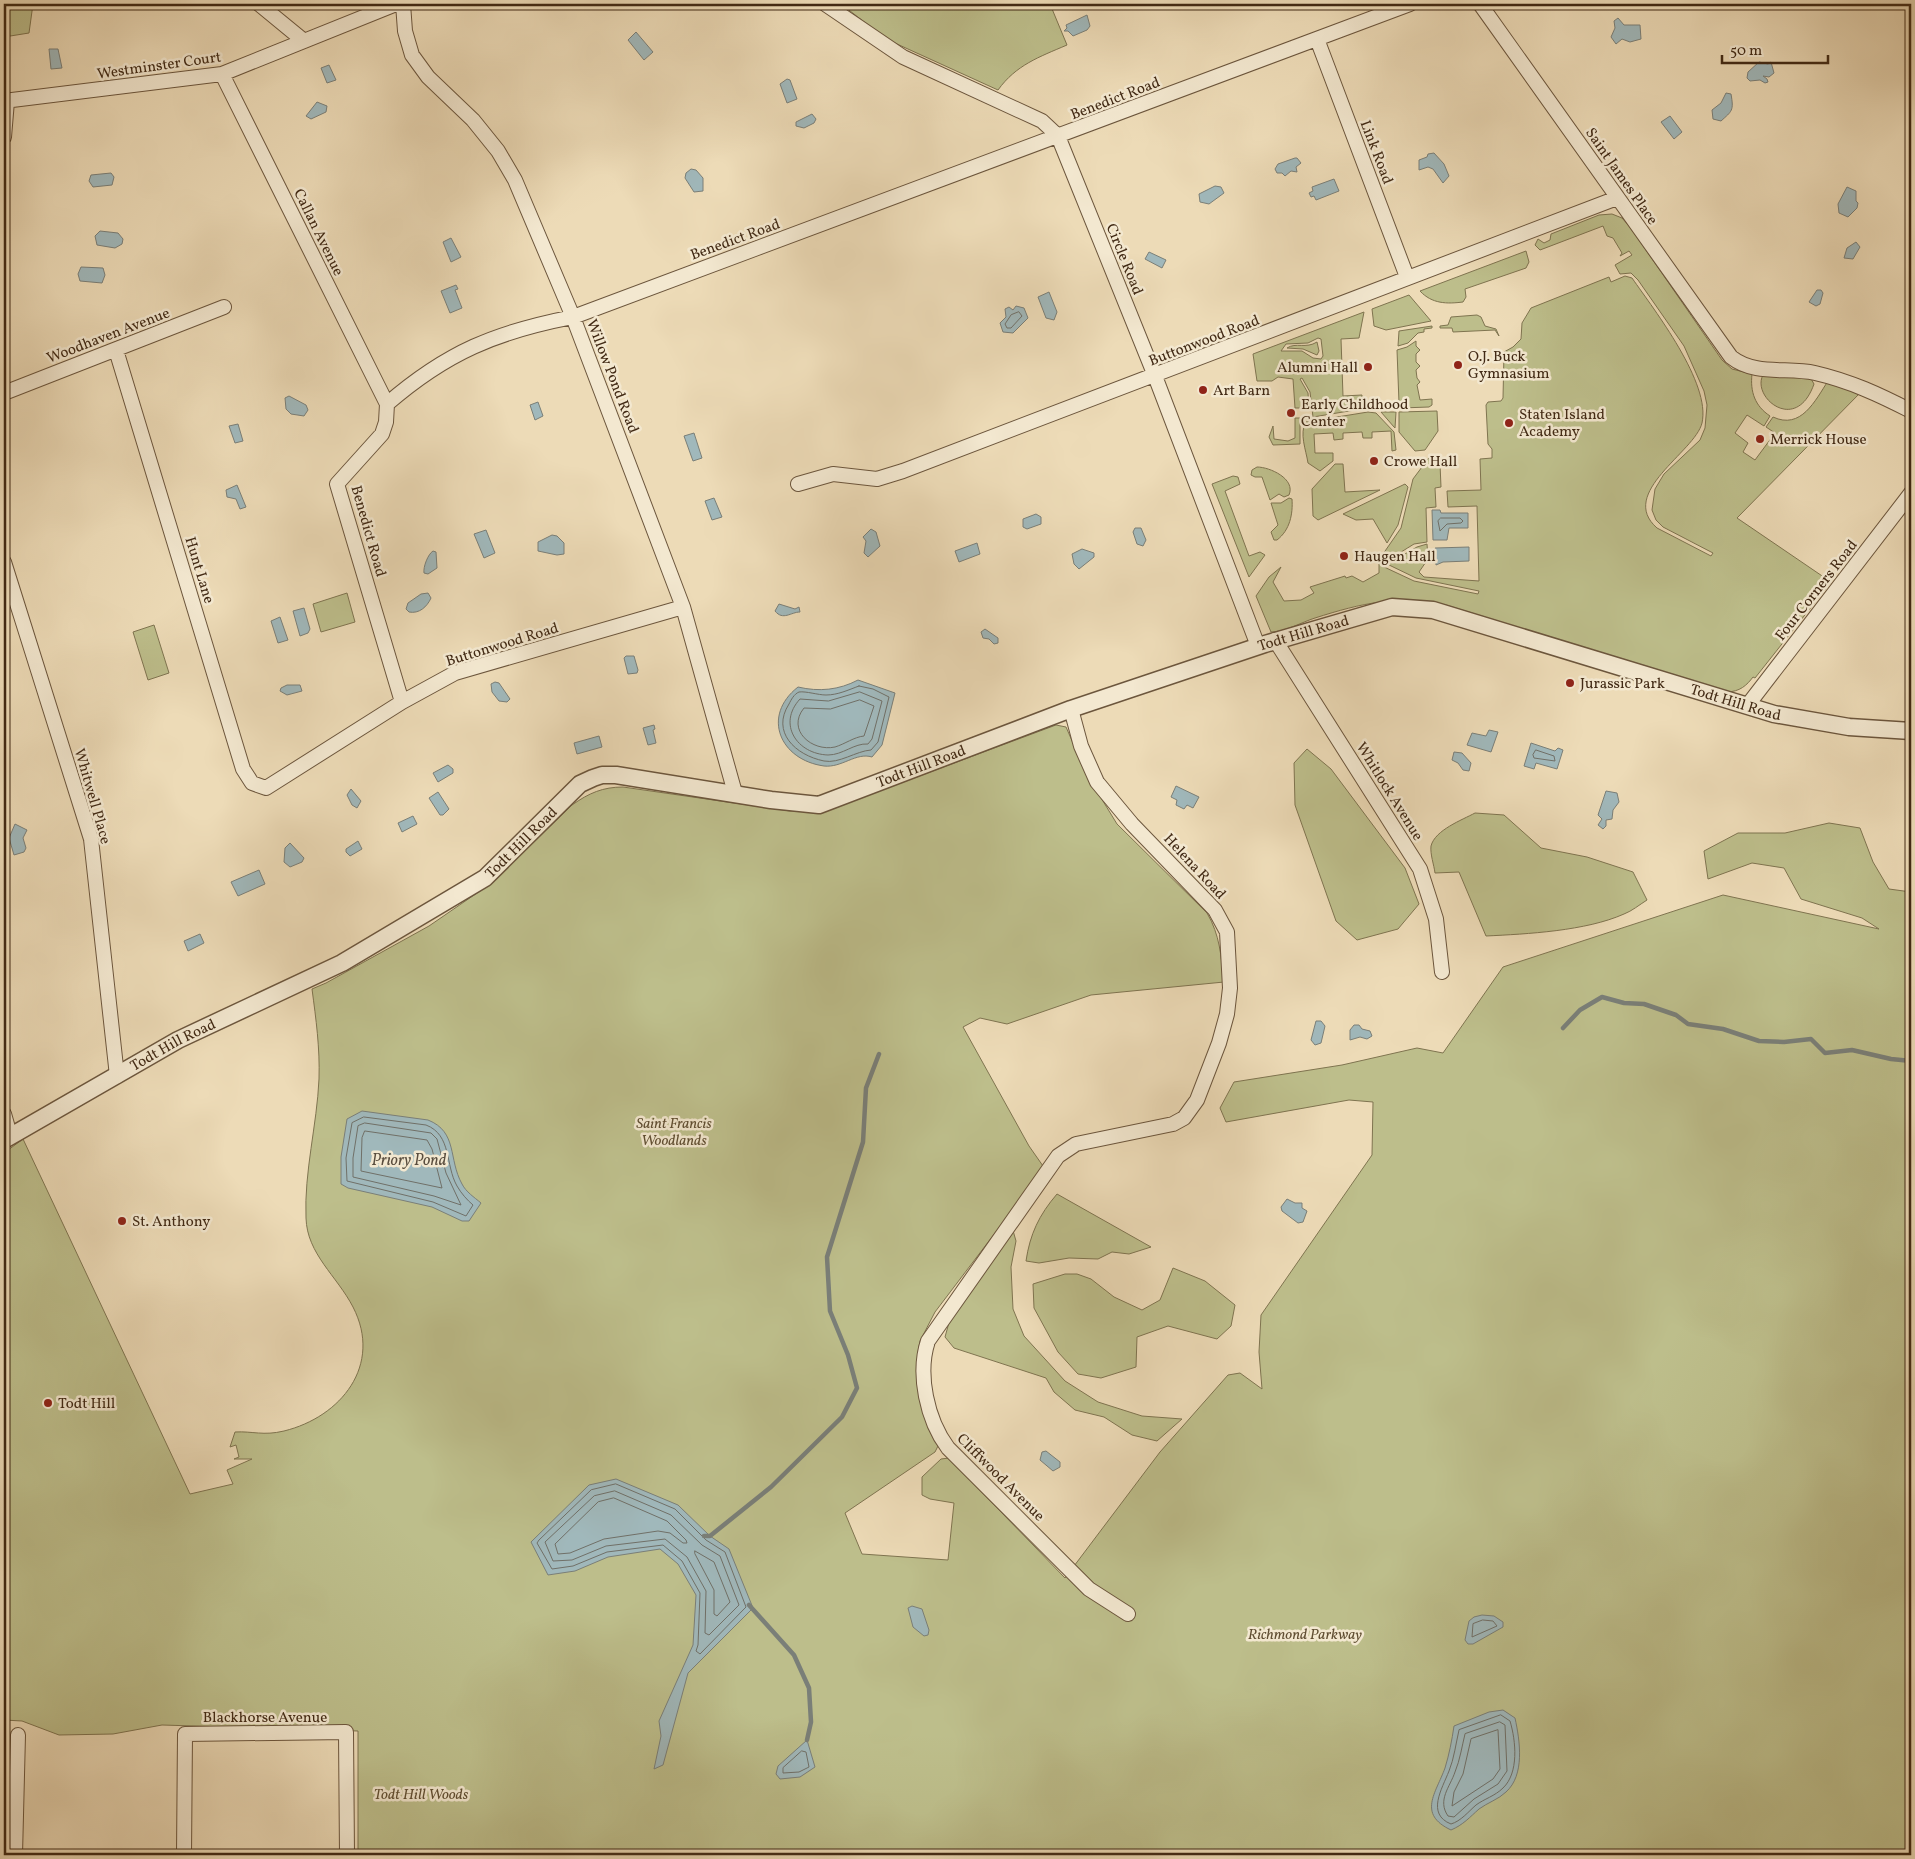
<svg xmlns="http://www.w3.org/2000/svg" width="1915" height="1859" viewBox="0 0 1915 1859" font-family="Vollkorn,serif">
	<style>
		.green { fill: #bdbe8b; stroke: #7f7450; fill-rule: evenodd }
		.water { fill: #a0b8bb; stroke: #7a7f78 }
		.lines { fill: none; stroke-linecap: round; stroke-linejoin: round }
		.shore { stroke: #707068; stroke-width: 1 }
		.stream { stroke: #7a7f78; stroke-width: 4.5 }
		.minor-casing { stroke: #6c563d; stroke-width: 16 }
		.tertiary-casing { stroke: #6c563d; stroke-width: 19 }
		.minor { stroke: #f3e8d0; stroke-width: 14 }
		.tertiary { stroke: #f3e8d0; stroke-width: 16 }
		.poi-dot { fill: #8f2418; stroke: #f3e8d0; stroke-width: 2 }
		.labels { text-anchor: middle; stroke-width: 5; stroke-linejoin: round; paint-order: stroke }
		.street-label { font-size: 15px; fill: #412914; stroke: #f3e8d0 }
		.poi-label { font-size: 15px; fill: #412914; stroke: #f3e8d0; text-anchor: start }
		.park-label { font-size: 15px; font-style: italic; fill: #604e32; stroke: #f3e8d0 }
		.water-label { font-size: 16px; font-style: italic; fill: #594d3e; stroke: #f3e8d0 }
	</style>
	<rect width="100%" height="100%" fill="#eddbb7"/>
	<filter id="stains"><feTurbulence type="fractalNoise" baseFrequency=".004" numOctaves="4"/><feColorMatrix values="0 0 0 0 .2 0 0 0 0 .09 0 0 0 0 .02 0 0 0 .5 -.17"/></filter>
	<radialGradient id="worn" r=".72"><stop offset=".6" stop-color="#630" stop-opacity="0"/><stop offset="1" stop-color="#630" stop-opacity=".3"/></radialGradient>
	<path class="green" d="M4 4H33L29 33 4 37Z
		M846 4H1050L1067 45C1039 57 1016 65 998 90L886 39 845 7Z
		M1612 214 1622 218 1630 227 1722 360 1732 369 1752 374C1750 392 1755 406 1770 416L1764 426 1747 415 1735 433 1748 443 1743 452 1755 460 1775 433 1766 427 1773 417C1801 430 1815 401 1828 381L1861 392 1737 518 1831 582 1755 678 1753 677C1747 685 1740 692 1726 692L1446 605C1397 595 1362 603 1315 618 1302 622 1285 632 1271 632L1256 596 1269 577 1281 567 1273 582 1284 601 1301 600 1314 593 1310 587 1345 576 1346 578 1352 576 1363 582 1379 573V561L1382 566 1414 581 1478 594 1479 591 1416 578 1387 564 1417 547 1427 544 1428 559 1419 572 1424 577 1479 581 1477 506 1448 507 1447 491 1481 490 1480 459 1492 458V449L1488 444 1486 405 1488 402 1501 401 1503 398 1504 352 1513 347 1521 339 1522 323 1531 308 1609 277 1611 282 1625 276 1632 278C1655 311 1711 383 1702 423 1695 452 1617 493 1657 528L1711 556 1713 553 1663 527 1656 520 1652 510 1655 489 1664 474 1700 440 1705 428 1707 405 1704 391 1684 346 1638 280 1631 273 1620 274 1615 265 1632 255 1629 251 1620 256 1622 253 1613 238 1607 236 1603 226 1540 250 1535 245 1538 239 1544 243 1550 240 1551 234 1599 215Z
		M1526 251 1529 262 1526 268 1465 289 1466 297 1463 302C1447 304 1432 304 1420 291Z
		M1409 295 1431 321 1386 330 1374 326 1372 309Z
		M1364 312 1359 338 1341 339 1343 396 1362 395 1361 409 1313 417 1310 392 1302 378 1300 379 1308 393 1309 408H1295L1293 379 1278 377 1272 381H1257L1253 354ZM1318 338 1321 339 1323 356 1321 359 1313 358 1302 351H1281L1286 344 1308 343Z
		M1477 315 1481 317 1485 326 1496 329 1499 336 1495 330 1453 332 1452 328H1440V326L1448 325 1451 317Z
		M1432 326V328L1424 329V332L1418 333 1408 343 1398 346 1399 331Z
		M1416 341V346L1420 350 1416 354V362L1420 366 1416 370 1417 378 1420 382 1417 385 1420 400 1432 399V405L1429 407 1401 408 1399 403 1397 350 1407 347Z
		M1317 342 1319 351 1317 355 1303 349 1287 348C1296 342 1306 349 1317 342Z
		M1763 375 1810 377 1814 384C1796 435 1751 397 1763 375Z
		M1437 411 1438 431 1425 450 1415 451 1399 432V412Z
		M1368 412 1376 413 1394 432 1396 450 1392 451 1391 431 1372 432V438H1363L1362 432 1343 433V439L1334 440 1333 433 1314 434 1315 453H1333V461L1320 471 1308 463C1306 450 1299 433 1306 422Z
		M1381 412H1396L1395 428 1394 427Z
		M1295 418H1300V444L1273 445 1269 437 1273 426 1274 439 1288 441 1295 438Z
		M1431 455V464H1440L1441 487 1435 488 1436 507 1426 508 1427 542 1414 544 1385 562 1383 554 1401 528 1413 479Z
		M1335 464H1343L1345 492 1380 490 1318 520 1313 516 1312 489Z
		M1257 467C1270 467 1296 479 1289 495L1284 497 1279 494 1270 500 1262 477H1255L1251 475 1252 470Z
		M1233 476 1238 477 1240 484 1225 491 1249 556 1260 552 1265 555 1249 577 1212 484Z
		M1405 484 1408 487 1398 525 1387 543 1373 519 1356 520 1343 514Z
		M1289 498 1292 499C1293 514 1290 530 1277 540H1274L1271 532 1278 525 1271 503H1281Z
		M347 593 355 622 321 632 313 604Z
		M154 625 169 673 148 680 133 632Z
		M1056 725 1066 727 1087 775 1117 824 1207 913C1220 935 1221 956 1224 982L1091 995 1007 1024 980 1018 963 1027 1029 1146 1043 1166 1030 1187 935 1312 920 1341 918 1352 938 1446 935 1452 845 1513 862 1554 948 1560 954 1503 930 1499 922 1495V1477L941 1459 949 1458 956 1462 971 1481 1065 1578 1160 1452 1228 1375 1240 1373 1262 1389 1259 1352 1261 1315 1372 1155 1373 1102 1349 1100 1226 1122 1220 1108 1234 1082 1342 1065 1417 1048 1443 1053 1503 967 1723 895 1879 929 1862 918 1801 899 1784 868 1752 863 1708 879 1704 851 1738 833H1785L1829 823 1860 828 1873 862 1889 889 1911 892V1855H358V1731L162 1725 113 1734 59 1735 22 1721 4 1720V1153L23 1139 190 1494 233 1484 227 1470 252 1459H234L239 1457 236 1445 230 1447 235 1432C253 1431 263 1436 284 1431 341 1417 383 1365 353 1307 337 1276 307 1254 306 1218 304 1172 317 1125 319 1079 320 1048 316 1019 312 989L326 983 429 926 493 882 572 805C589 793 603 787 623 787L790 811 828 810Z
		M1307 749 1331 769 1405 868 1419 904 1398 929 1357 940 1336 921 1295 805 1294 763Z
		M1475 813 1504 815 1541 848 1587 857 1633 872 1647 900C1639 905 1632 911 1624 914 1586 931 1527 934 1486 936L1459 872 1435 873C1434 865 1430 854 1431 846 1435 830 1462 820 1475 813Z
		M1057 1194 1151 1247 1129 1254 1112 1252 1098 1259 1069 1258 1039 1263 1026 1261C1030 1234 1039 1215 1057 1194Z
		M1012 1227 1016 1241 1011 1267 1013 1309 1024 1336 1065 1381 1098 1402 1142 1416 1182 1419 1157 1441 1132 1435 1104 1417 1075 1410 1054 1392 1046 1378 954 1348 945 1337 950 1319Z
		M1173 1268 1205 1281 1235 1305 1231 1326 1217 1339 1168 1326 1137 1337 1136 1367 1101 1378 1078 1374 1058 1352 1034 1308 1033 1284 1065 1274H1077L1091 1279 1114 1297 1142 1310 1160 1300Z"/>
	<path class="water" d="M1087 15 1090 26 1087 30 1073 36 1068 31H1064L1067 28 1066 25Z
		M1618 18 1624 25H1640L1641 39 1630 42 1622 39 1616 44 1611 37 1615 28 1614 21Z
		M636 32 653 52 644 60 628 40Z
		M49 49H58L62 68 51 69Z
		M1759 62 1768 64 1771 62 1774 73 1769 77 1763 76 1767 79 1768 82 1765 83 1760 80 1750 81 1747 78 1748 72Z
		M329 65 336 80 327 83 321 68Z
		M787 79 790 80 797 99 787 103 780 84Z
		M1726 93 1731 94C1734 111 1732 111 1721 121L1713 119 1712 110 1721 103Z
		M317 102 327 106 326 112 311 119 306 116Z
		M812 114 816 119 814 123 804 128 796 126V122Z
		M1670 116 1682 132 1674 139 1661 122Z
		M1434 153 1444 164 1449 176 1443 183 1433 169 1428 167 1419 170V160L1427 157 1428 154Z
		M1295 158H1297L1301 163 1296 167 1297 172 1291 171 1285 176 1282 173H1277L1275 169 1278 164Z
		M691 169 696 170 703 178V191L694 192 685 178 686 173Z
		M111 173 114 177 112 185 93 187 89 181 91 175Z
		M1334 179 1339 191 1316 200 1314 196 1311 197 1309 193 1313 191 1312 187Z
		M1215 186 1221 187 1224 193 1209 204 1200 202 1199 194Z
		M1847 187 1856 191V201L1858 203 1857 208 1848 217 1839 213 1838 204Z
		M100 231 118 233 123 239 122 244 115 248 97 245 95 236Z
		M451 238 461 257 451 262 443 242Z
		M1856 242 1860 247 1853 259 1844 258 1847 248Z
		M1149 252 1166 260 1162 268 1145 259Z
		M81 267 103 268 105 275 102 283 80 281 78 274Z
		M456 285 458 289 455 290 462 308 450 313 441 291Z
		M1817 290H1821L1823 293 1820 304 1816 306 1809 302Z
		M1049 292 1057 312 1054 320 1046 318 1038 297Z
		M1016 306 1024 308 1028 318 1013 333 1003 332 1000 323 1006 317 1005 309 1009 307 1013 310Z
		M289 396 306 405 308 410 304 416 291 414 286 409 285 398Z
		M538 402 543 416 535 420 530 405Z
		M238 424 243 441 235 443 229 426Z
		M694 433 702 458 693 461 684 436Z
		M237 485 246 507 240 509 236 499 227 497 226 490Z
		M714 498 722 517 712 520 705 501Z
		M1432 510H1440L1441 513H1468V528H1449L1447 540H1433Z
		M1036 514 1041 517V524L1027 529 1023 527V519Z
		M1135 528H1141L1146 540 1143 546 1137 544 1133 532Z
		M871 529 876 532 880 546 868 557 864 553 866 541 863 537Z
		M486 530 495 553 484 558 474 534Z
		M552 535 557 536 564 543V554L557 555 538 551V542Z
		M977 543 980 554 959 562 955 551Z
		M1469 547V561L1443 562 1436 565 1435 548Z
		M1082 549 1094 553V557L1079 569 1074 564 1072 554Z
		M433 551 436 552 437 568 428 574 424 573C423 567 428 554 433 551Z
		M428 593 431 598C427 607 419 614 409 612L406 609 408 603 421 594Z
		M779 604 795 609 799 607 800 612C791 612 783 621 775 611Z
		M304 608 310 629 308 633 300 636 293 611Z
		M280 617 288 640 278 643 271 621Z
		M985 629 998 638V643L994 644 989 639 983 638 981 632Z
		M626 656H634L638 670 637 673 628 674 624 658Z
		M858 680 895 693 882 745 872 757C856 752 842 768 824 766 780 760 761 716 798 687 819 692 839 690 858 680Z
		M495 682 499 683 510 699 507 702 499 701 492 692 491 684Z
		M287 685H300L302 691 287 695 280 691 281 688Z
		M654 725 655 729 653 730 656 743 648 745 643 728Z
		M1489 730 1498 732 1491 752 1467 745 1472 733 1486 736Z
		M599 736 602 747 577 754 574 743Z
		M1531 743 1555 751 1558 748 1563 750 1557 769 1536 763 1534 769 1524 766Z
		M1454 752 1462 753 1471 763 1469 771 1463 770 1458 763 1452 760Z
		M448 765 453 769V773L438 782 433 773Z
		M1176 786 1199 797 1193 808 1187 805 1184 809 1176 805 1177 800 1171 797Z
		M351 789 361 801 357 808 352 805 347 795Z
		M1606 791 1617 793 1619 802 1613 810 1612 819 1606 820V826L1603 829 1598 825 1602 819 1598 815Z
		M438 792 449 809 443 815H440L429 798Z
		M413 816 417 824 402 832 398 823Z
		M15 824 27 830 23 838 26 848 24 852 14 855 9 838Z
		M358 841 362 849 350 856 346 852V849Z
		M290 843 304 858 302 862 290 867 284 862 285 848Z
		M259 870 265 884 238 896 231 882Z
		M200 934 204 943 188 951 184 941Z
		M1316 1021H1321L1325 1026 1321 1043 1315 1045 1311 1040Z
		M1354 1025H1359L1362 1029 1370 1031 1372 1036 1367 1039 1360 1037 1350 1040V1030Z
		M362 1111 428 1120C458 1132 448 1159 462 1184 466 1192 474 1197 481 1203L469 1221H462L432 1207 348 1188 341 1184V1157L347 1119Z
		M1287 1199 1295 1203H1302V1208L1307 1211 1303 1222 1298 1223 1282 1211 1281 1207Z
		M1046 1451 1060 1462V1467L1053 1471 1040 1460 1042 1452Z
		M616 1479 678 1505 710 1536 729 1549 753 1608 688 1673 663 1765 654 1769 661 1736 659 1721 693 1645 696 1595 678 1564 660 1549 608 1557 575 1571 548 1575 531 1542 589 1485Z
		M912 1606 922 1609 929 1630 928 1635 924 1636 913 1627 908 1608Z
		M1482 1615 1494 1616 1503 1622V1627L1473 1644H1468L1465 1640 1469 1621 1474 1617Z
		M1503 1710 1515 1718C1520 1741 1525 1775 1506 1792 1499 1799 1487 1803 1479 1809 1470 1817 1463 1825 1451 1830 1417 1814 1436 1793 1445 1768 1449 1755 1452 1740 1454 1726L1489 1712Z
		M807 1740 815 1767 800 1777 780 1779 776 1774 778 1766Z"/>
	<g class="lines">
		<path class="shore" d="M1019 312 1022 316 1011 328H1007L1005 324 1011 315Z
			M1441 518H1460L1463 521 1461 523 1447 524 1440 531 1438 521Z
			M859 686 873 689 889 697 878 742 871 750C856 751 839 764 824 761 795 755 771 732 789 704 791 700 794 694 799 692 806 691 818 695 826 695 838 695 848 690 859 686Z
			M860 692 882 701 872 739 868 744C854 743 843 755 828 755 797 754 777 724 800 699L828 701Z
			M860 700 874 706 864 736C854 737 845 744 835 747 812 752 786 730 804 708L830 709Z
			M1536 750 1554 756 1555 761 1534 758 1533 755Z
			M364 1117 426 1125C452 1135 445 1165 457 1186 461 1193 467 1200 473 1205L466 1216 433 1202 347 1181 346 1158 352 1123Z
			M365 1123 431 1133 437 1139 446 1173 461 1205 434 1196 353 1177V1158L358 1126Z
			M365 1131 427 1140 432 1149 442 1188 361 1171 362 1138Z
			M616 1484 675 1509 706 1540 725 1552 746 1607 700 1654 696 1651 698 1645 700 1593 682 1561 663 1545 607 1552 573 1566 552 1569 537 1543 539 1540 591 1490Z
			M615 1491 671 1515 702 1545 720 1556 739 1605 709 1635 705 1633 706 1591 687 1557 665 1539 606 1546 572 1560 553 1561 545 1542 594 1496Z
			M614 1498 667 1521 686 1540 687 1543H683L670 1533 658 1531 604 1539 570 1553 558 1554 555 1544 598 1502Z
			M695 1551 714 1562 730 1602 717 1616 714 1614V1590L695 1554Z
			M1483 1620 1493 1621 1497 1626 1472 1637 1473 1624Z
			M1501 1715 1510 1721C1516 1741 1519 1773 1503 1788 1495 1796 1484 1799 1476 1805 1468 1812 1461 1821 1451 1824 1426 1814 1442 1789 1449 1771 1454 1759 1456 1743 1459 1730Z
			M1500 1722 1505 1725 1507 1771 1498 1784 1474 1799 1454 1817 1448 1816C1437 1800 1450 1787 1455 1772 1460 1760 1462 1746 1465 1734Z
			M1498 1730 1500 1769 1493 1779 1452 1806 1454 1792 1463 1774 1471 1739Z
			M802 1751 806 1752 809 1767 799 1772 783 1773V1768Z"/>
		<path class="stream" d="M1563 1028 1580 1010 1602 997 1624 1003 1644 1004 1676 1015 1688 1024 1723 1029 1759 1041 1784 1042 1811 1039 1825 1053 1852 1050 1891 1059 1911 1061
			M704 1536H710L771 1487 842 1417 857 1388 848 1355 830 1311 827 1257 863 1142 866 1088 879 1054
			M749 1605 794 1655 809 1688 811 1722 807 1740"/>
		<defs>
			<path id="minor" d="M259 4 304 41
				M403 4 405 31 412 55 428 77 473 120 498 151 515 180 573 317 683 607 735 793
				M825 4 903 57 1042 121 1058 136 1155 376 1258 646
				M1480 4 1731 357C1755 376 1787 367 1815 373 1850 381 1880 395 1911 411
				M1317 39 1407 277
				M222 74 387 404
				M4 101 222 74 396 4
				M4 137 7 101
				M116 350 243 769 252 783 266 788 402 702 455 673 683 607
				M4 393 224 307
				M798 484 833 474 877 479 903 471 1617 198
				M4 562 91 839 117 1076
				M1275 640 1420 869 1436 919 1442 972
				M402 702 337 484 382 434 386 422 387 404C447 352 496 332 573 317L1410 4
				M1747 706 1911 493
				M1071 709 1081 746 1097 782 1132 824 1215 910 1227 932 1230 988 1227 1014 1219 1043 1197 1100 1184 1118 1173 1124 1076 1144 1058 1156 928 1341C917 1374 927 1420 948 1448L1089 1589 1128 1614
				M4 1114 10 1135
				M15 1855 18 1735
				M184 1855 185 1734 346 1732 347 1855"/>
			<g id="tertiary">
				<path id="s1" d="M4 1140 178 1040 342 963 485 878 580 784 593 778 602 775H616L771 800 819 805 1071 709 1265 644 1392 607 1433 610 1774 714 1849 727 1911 731"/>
			</g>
		</defs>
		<use href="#minor" class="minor-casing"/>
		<use href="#tertiary" class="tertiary-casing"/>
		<use href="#minor" class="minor"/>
		<use href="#tertiary" class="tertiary"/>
	</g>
	<g class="poi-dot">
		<circle cx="1458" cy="365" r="5"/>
		<circle cx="1368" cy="367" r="5"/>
		<circle cx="1203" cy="390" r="5"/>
		<circle cx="1291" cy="413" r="5"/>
		<circle cx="1509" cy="423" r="5"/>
		<circle cx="1760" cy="439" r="5"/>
		<circle cx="1374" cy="461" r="5"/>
		<circle cx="1344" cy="556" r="5"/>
		<circle cx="1570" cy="683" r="5"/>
		<circle cx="122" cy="1221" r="5"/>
		<circle cx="48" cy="1403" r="5"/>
	</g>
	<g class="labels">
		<g class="street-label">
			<text transform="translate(159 65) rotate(-8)" y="5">Westminster Court</text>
			<text transform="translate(1115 98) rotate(-21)" y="5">Benedict Road</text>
			<text transform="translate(1377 152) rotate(69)" y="5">Link Road</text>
			<text transform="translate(1622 176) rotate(55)" y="5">Saint James Place</text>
			<text transform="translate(319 232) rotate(64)" y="5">Callan Avenue</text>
			<text transform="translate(735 239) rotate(-20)" y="5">Benedict Road</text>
			<text transform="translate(1125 259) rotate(68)" y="5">Circle Road</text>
			<text transform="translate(108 335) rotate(-21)" y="5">Woodhaven Avenue</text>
			<text transform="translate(1204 340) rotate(-21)" y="5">Buttonwood Road</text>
			<text transform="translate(613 376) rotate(69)" y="5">Willow Pond Road</text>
			<text transform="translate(369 531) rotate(74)" y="5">Benedict Road</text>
			<text transform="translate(200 570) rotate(73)" y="5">Hunt Lane</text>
			<text transform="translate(1816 590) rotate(-52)" y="5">Four Corners Road</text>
			<text dy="5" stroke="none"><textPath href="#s1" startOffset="1439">Todt Hill Road</textPath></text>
			<text transform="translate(502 644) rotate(-17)" y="5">Buttonwood Road</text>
			<text dy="5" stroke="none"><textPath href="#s1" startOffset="1889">Todt Hill Road</textPath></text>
			<text dy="5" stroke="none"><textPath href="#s1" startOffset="1034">Todt Hill Road</textPath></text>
			<text transform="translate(1390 791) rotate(58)" y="5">Whitlock Avenue</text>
			<text transform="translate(93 796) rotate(74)" y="5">Whitwell Place</text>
			<text dy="5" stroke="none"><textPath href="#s1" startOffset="599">Todt Hill Road</textPath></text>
			<text transform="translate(1195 866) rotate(47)" y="5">Helena Road</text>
			<text dy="5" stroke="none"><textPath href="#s1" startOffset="194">Todt Hill Road</textPath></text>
			<text transform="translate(1001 1477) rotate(45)" y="5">Cliffwood Avenue</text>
			<text x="265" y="1722">Blackhorse Avenue</text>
		</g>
		<g class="poi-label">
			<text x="1468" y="361">O.J. Buck<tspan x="1468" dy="17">Gymnasium</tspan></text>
			<text x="1358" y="372" text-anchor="end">Alumni Hall</text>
			<text x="1213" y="395">Art Barn</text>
			<text x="1301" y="409">Early Childhood<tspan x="1301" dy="17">Center</tspan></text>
			<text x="1519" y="419">Staten Island<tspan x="1519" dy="17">Academy</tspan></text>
			<text x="1770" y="444">Merrick House</text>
			<text x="1384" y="466">Crowe Hall</text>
			<text x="1354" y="561">Haugen Hall</text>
			<text x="1580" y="688">Jurassic Park</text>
			<text x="132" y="1226">St. Anthony</text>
			<text x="58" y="1408">Todt Hill</text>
		</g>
		<g class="park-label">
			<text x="674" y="1128">Saint Francis<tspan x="674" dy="17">Woodlands</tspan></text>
			<text x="1305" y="1639">Richmond Parkway</text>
			<text x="421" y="1799">Todt Hill Woods</text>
		</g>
		<g class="water-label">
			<text x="409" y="1165">Priory Pond</text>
		</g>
	</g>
	<rect width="1915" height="1859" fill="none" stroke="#eddbb7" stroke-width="20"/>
	<rect x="5" y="5" width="1905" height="1849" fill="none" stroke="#412914" stroke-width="2.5"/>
	<rect x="10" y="10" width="1895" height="1839" fill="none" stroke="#412914"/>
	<path d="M1722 55v8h106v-8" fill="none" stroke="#412914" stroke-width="2.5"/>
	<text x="1730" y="55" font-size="15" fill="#412914" stroke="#f3e8d0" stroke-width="4" paint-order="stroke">50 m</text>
	<rect width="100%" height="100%" filter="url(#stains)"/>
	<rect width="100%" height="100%" fill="url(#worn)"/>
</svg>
